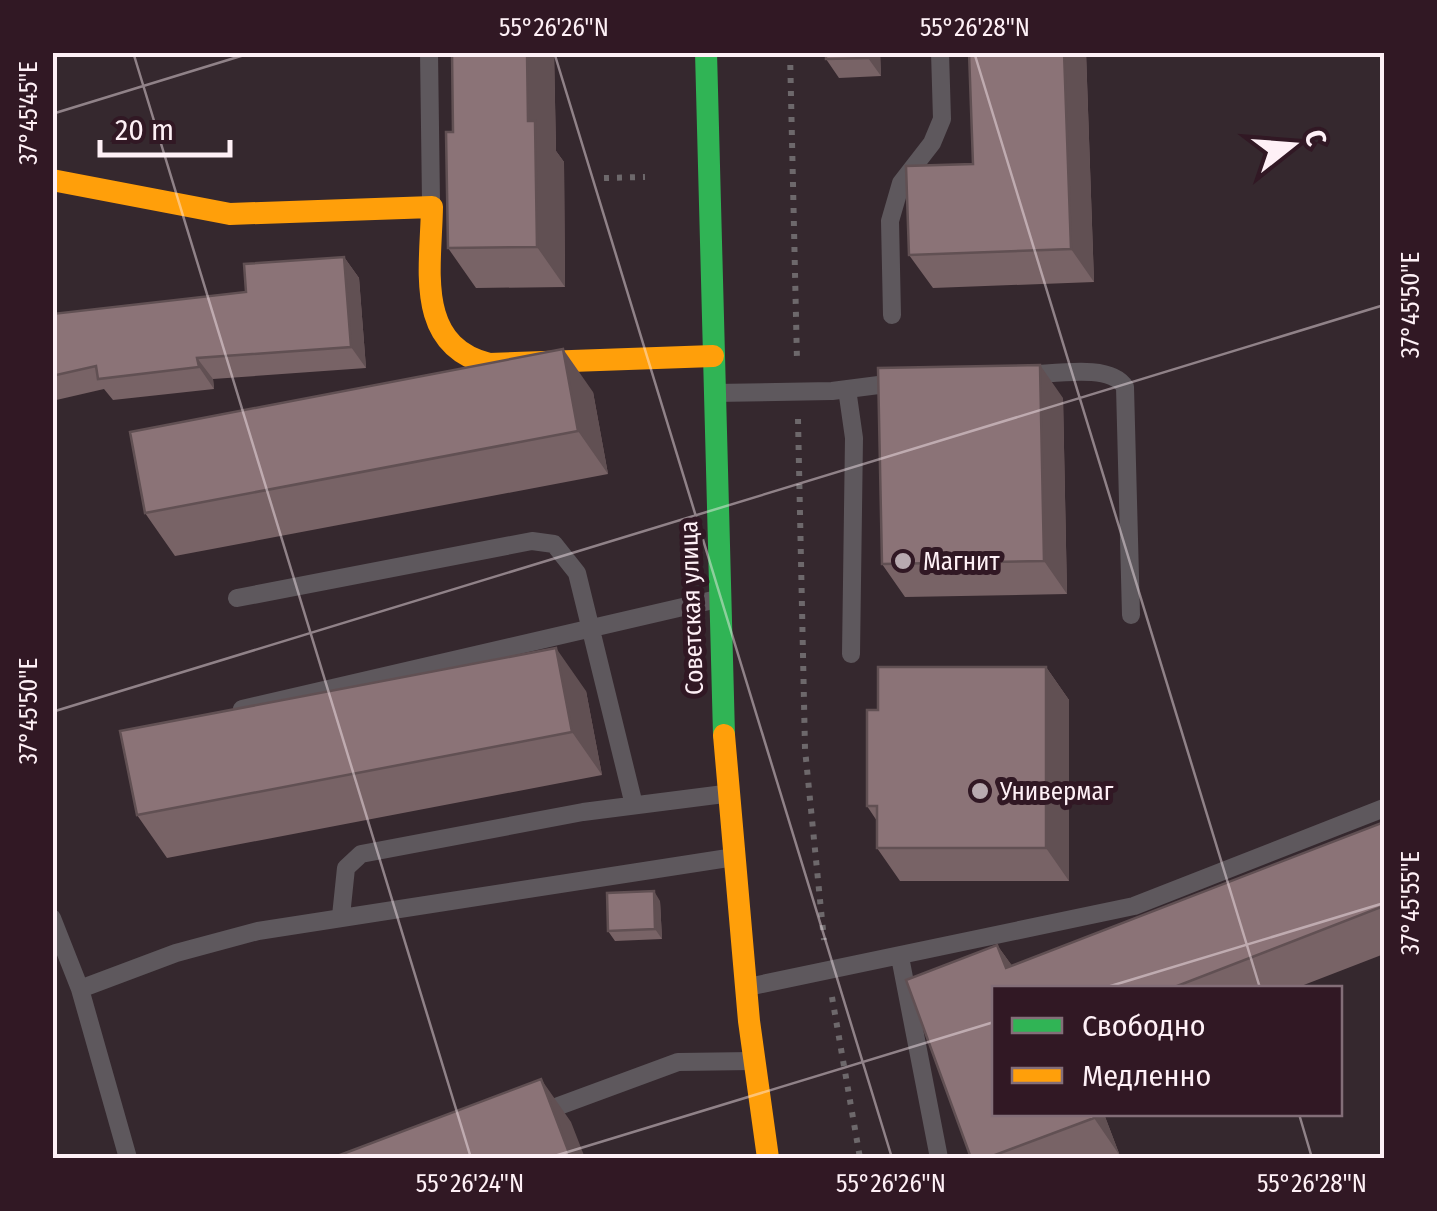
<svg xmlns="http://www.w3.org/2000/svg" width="1437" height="1211" viewBox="0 0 1437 1211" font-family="'Fira Sans Condensed',sans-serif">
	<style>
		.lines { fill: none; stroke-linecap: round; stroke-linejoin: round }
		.path { stroke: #6d686b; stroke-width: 6; stroke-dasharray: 5 8; stroke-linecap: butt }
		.lane { stroke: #5e585d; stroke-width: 18 }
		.fast { stroke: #30b455; stroke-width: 22 }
		.slow { stroke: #ff9f0a; stroke-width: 22 }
		.wall { fill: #786366 }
		.shaded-wall { fill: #615053 }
		.building { fill: #8b7377; stroke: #615053; stroke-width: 2.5 }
		.ticks { fill: none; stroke: #fef0f6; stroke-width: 2.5; stroke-opacity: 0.45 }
		.poi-dot { fill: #b8aab0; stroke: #311824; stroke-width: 4 }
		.labels { text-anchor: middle; stroke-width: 10; stroke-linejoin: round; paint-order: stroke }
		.poi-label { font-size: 25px; fill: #fef0f6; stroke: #311824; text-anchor: start }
		.street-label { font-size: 25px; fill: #fef0f6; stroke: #311824 }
		.neatline { fill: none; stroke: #fef0f6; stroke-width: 4 }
		.ticks-label { font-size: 25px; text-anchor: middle; fill: #fef0f6 }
	</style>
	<rect width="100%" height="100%" fill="#35282e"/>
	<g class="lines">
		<path class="path" d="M790 52 797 361
			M604 178 645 177
			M798 419 805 749 824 940
			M832 997 860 1158"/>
		<path class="lane" d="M429 52 431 202
			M892 315 890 221 901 183 932 143 942 119 940 52
			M1023 375C1050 375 1110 362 1125 387L1131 615
			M847 389 854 438 851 654
			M714 393 832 391 902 382
			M237 598 532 541 554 544 577 573 634 805
			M242 709 713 600
			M341 916 346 868 361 854 583 812 724 794
			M52 918 80 989
			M900 957 939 1158
			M748 987 1134 906 1384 808
			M537 1114 678 1062 752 1061
			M128 1158 80 989 176 953 258 931 728 858"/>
		<path class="fast" d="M706 52 724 735"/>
		<path class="slow" d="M52 180 230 214 432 207C431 268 414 345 489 364L713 356
			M724 735 749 1021 768 1158"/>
	</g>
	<path class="wall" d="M452 52H554L556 151 564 162 565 287 476 288 448 248 453 132Z
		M880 52 881 76 839 78 826 59Z
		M969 52H1086L1094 282 933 288 909 255 973 164Z
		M344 257 359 278 366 368 213 379 214 389 113 400 104 389 52 401V314L246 292Z
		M593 392 608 474 175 556 145 513Z
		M1063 398 1067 594 905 597 882 564Z
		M1046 667 1069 700V881H900L877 848V821L867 806 878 710Z
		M586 691 602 775 167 858 137 815Z
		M1384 822V954L1296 988H994L1104 1114 1120 1156 1113 1158H971L997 945 1012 966Z
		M660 901 662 939 615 941 608 931Z"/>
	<path class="shaded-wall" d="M527 52H554L556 151 564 162 565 287 537 247 528 121Z
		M868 52H880L881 76 868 58Z
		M1064 52H1086L1094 282 1071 249Z
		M344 257 359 278 366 368 351 347Z
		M563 349 593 392 608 474 578 431Z
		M197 358 213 379 214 389 199 367Z
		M1040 365 1063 398 1067 594 1044 561Z
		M556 648 586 691 602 775 572 732Z
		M1046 667 1069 700V881L1046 848Z
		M654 891 660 901 662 939 655 929Z
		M997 945 1024 982 1006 968Z
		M541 1079 571 1122 585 1158H571Z
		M1092 1114H1104L1120 1156 1094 1118Z"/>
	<path class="building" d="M452 52H527L528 121H535L537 247 448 248 446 132H453Z
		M826 52H868V58L826 59Z
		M969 52H1064L1071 249 909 255 906 166 973 164Z
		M344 257 351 347 197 358 199 367 98 379 96 366 52 376V314L246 292 244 264Z
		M563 349 578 431 145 513 130 432Z
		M1040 365 1044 561 882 564 878 368Z
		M556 648 572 732 137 815 120 731Z
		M878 667H1046V848H877V806H867V710H878Z
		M1384 822V906L1172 988H994V1114H1092L1094 1118 987 1158H971L906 980 997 945 1006 968Z
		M654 891 655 929 608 931 607 893Z
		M541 1079 571 1158H332Z"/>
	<path class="ticks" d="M133 52 471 1158M554 52 892 1158M974 52 1260 988M52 114 254 52M52 712 1384 305M1104 988 1384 903M1299 1114 1312 1158M548 1158 994 1022"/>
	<g class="poi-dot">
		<circle cx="903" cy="561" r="10"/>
		<circle cx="980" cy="791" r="10"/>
	</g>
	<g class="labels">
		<g class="poi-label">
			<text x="923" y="570">Магнит</text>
			<text x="1000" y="800">Универмаг</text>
		</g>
		<g class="street-label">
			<text transform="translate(691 608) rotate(-92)" y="9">Советская улица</text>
		</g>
	</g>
	<rect width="1437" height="1211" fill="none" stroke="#311824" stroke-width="110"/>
	<rect x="992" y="986" width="350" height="130" fill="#311824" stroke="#836e78" stroke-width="2.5"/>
	<rect x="1012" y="1018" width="50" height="15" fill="#30b455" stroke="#836e78" stroke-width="2.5"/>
	<text x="1082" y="1036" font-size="30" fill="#fef0f6">Свободно</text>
	<rect x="1012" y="1068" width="50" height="15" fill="#ff9f0a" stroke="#836e78" stroke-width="2.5"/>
	<text x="1082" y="1086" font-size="30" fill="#fef0f6">Медленно</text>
	<g transform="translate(1292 145) rotate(73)" stroke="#311824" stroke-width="8" paint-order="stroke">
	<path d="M0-8L18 38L0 25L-18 38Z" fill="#fef0f6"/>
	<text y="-15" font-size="28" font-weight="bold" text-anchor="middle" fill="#fef0f6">С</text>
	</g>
	<path d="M100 140v15h130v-15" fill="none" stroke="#fef0f6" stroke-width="5"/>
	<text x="115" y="140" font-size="30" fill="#fef0f6" stroke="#311824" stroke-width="8" paint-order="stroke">20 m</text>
	<rect x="55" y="55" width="1327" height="1101" class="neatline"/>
	<g class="ticks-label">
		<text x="554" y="36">55°26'26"N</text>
		<text x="975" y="36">55°26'28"N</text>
		<text transform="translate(28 113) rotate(-90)" y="9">37°45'45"E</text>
		<text transform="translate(1410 305) rotate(-90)" y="9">37°45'50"E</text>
		<text transform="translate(28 711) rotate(-90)" y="9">37°45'50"E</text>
		<text transform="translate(1410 903) rotate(-90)" y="9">37°45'55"E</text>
		<text x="470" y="1192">55°26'24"N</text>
		<text x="891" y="1192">55°26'26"N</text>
		<text x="1312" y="1192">55°26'28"N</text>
	</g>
</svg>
